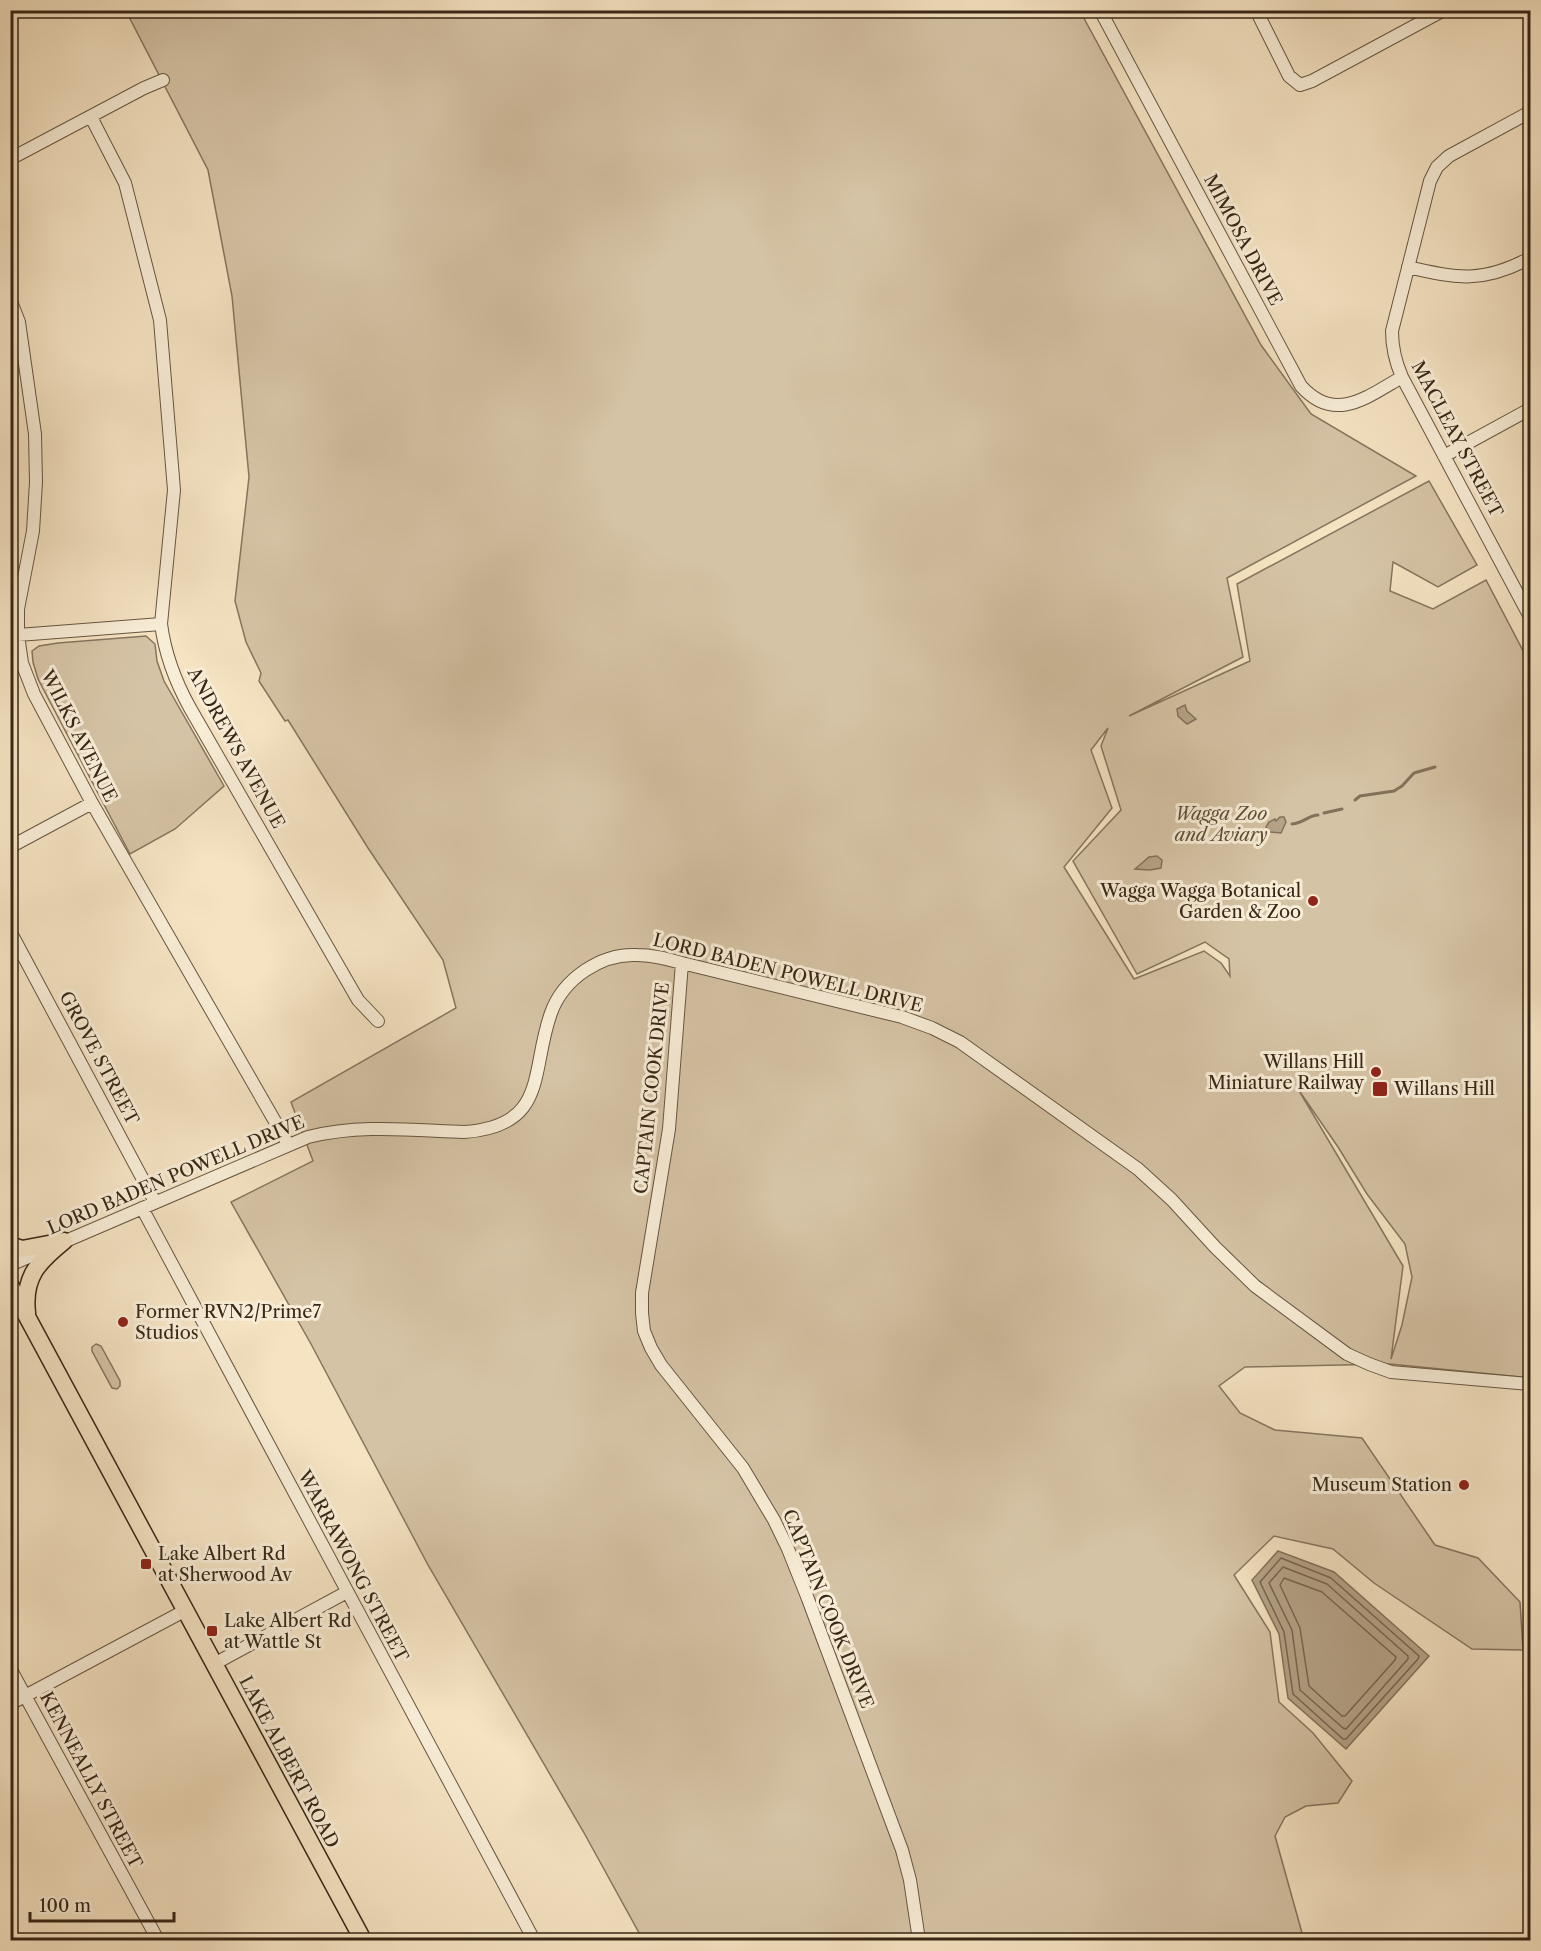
<svg xmlns="http://www.w3.org/2000/svg" width="1541" height="1951" viewBox="0 0 1541 1951" font-family="'Libre Caslon Text',serif">
	<style>
		.green { fill: #d5c3a5; stroke: #86755e; stroke-width: 1.5; fill-rule: evenodd }
		.water { fill: #b5a388; stroke: #83715a; stroke-width: 1.5 }
		.lines { fill: none; stroke-linecap: round; stroke-linejoin: round }
		.shore { stroke: #76654f; stroke-width: 1.5 }
		.stream { stroke: #83715a; stroke-width: 3 }
		.minor-casing { stroke: #675641; stroke-width: 14 }
		.major-casing { stroke: #382716; stroke-width: 19 }
		.minor { stroke: #f8edd7; stroke-width: 12 }
		.major { stroke: #f5e3c2; stroke-width: 16 }
		.poi-dot { fill: #8f2418; stroke: #f8edd7; stroke-width: 2 }
		.labels { text-anchor: middle; stroke-width: 6; stroke-linejoin: round; paint-order: stroke }
		.street-label { font-size: 18px; fill: #382716; stroke: #f8edd7 }
		.park-label { font-size: 18px; font-style: italic; fill: #5f4e3a; stroke: #f8edd7 }
		.poi-label { font-size: 18px; fill: #382716; stroke: #f8edd7; text-anchor: start }
	</style>
	<rect width="100%" height="100%" fill="#f5e3c2"/>
	<filter id="stains"><feTurbulence type="fractalNoise" baseFrequency=".00333" numOctaves="4"/><feColorMatrix values="0 0 0 0 .2 0 0 0 0 .09 0 0 0 0 .02 0 0 0 .5 -.17"/></filter>
	<radialGradient id="worn" r=".72"><stop offset=".6" stop-color="#630" stop-opacity="0"/><stop offset="1" stop-color="#630" stop-opacity=".3"/></radialGradient>
	<path class="green" d="M126 11H1080L1261 345 1311 414 1416 476 1227 578 1243 657 1129 716 1250 661 1237 584 1429 481 1477 565 1438 587 1393 562 1390 591 1433 609 1486 580 1530 664V1378L1390 1364 1245 1367 1219 1386 1240 1413 1275 1430 1362 1438 1435 1545 1478 1558 1520 1602 1523 1650 1472 1649 1374 1583 1333 1549 1274 1536 1234 1575 1270 1632 1279 1702 1313 1733 1352 1781 1338 1803 1306 1806 1285 1817 1275 1836 1304 1940H643L583 1831 428 1565 311 1344 231 1202 313 1161 291 1102 456 1008 443 960 368 848 288 720 285 721 259 681 261 673 246 642 235 601 249 477 232 296 208 170ZM1108 728 1101 746 1121 810 1073 861 1137 974 1205 942 1229 959 1230 976 1221 963 1204 951 1134 979 1064 867 1112 808 1091 750ZM1298 1089 1338 1147 1367 1194 1405 1244 1412 1277 1402 1325 1391 1359 1403 1266Z
		M146 636 155 644 157 661 164 681 224 786 175 829 130 854 38 679 33 662 32 651 39 646 58 643Z
		M96 1344 101 1346 120 1381V1386L117 1389 112 1388 92 1351V1347Z"/>
	<path class="water" d="M1185 705 1187 711 1196 719 1187 724 1178 716 1177 709Z
		M1280 817H1284L1286 822 1281 833 1269 832 1266 827 1269 822 1275 819 1276 821Z
		M1157 856 1162 860 1161 868 1150 870 1135 869 1149 857Z
		M1278 1551 1334 1572 1429 1656 1346 1749 1288 1698 1279 1634 1252 1580Z"/>
	<g class="lines">
		<path class="shore" d="M1281 1558 1331 1578 1419 1656 1418 1659 1346 1739H1343L1293 1694 1284 1632 1260 1582Z
			M1283 1567 1327 1584 1408 1656V1659L1346 1729 1343 1728 1300 1690 1292 1630 1269 1583Z
			M1284 1578 1322 1592 1396 1657 1395 1660 1345 1716H1342L1309 1686 1300 1628 1280 1585Z"/>
		<path class="stream" d="M1355 800 1360 796 1394 791 1402 786 1414 773 1435 767
			M1324 813 1342 809
			M1292 824C1304 823 1309 815 1318 815"/>
		<defs>
			<path id="minor" d="M1100 10 1301 386C1335 424 1367 397 1402 377
				M1256 10 1289 76 1300 85 1312 81 1444 10
				M1530 112 1449 156 1437 167 1430 181 1392 331C1392 348 1395 361 1402 377L1530 617
				M91 117 125 183 160 320 174 490 161 624C165 654 175 681 190 708L358 1000 378 1021
				M10 159 144 88 163 80
				M1408 267C1457 279 1484 283 1530 258
				M10 299 19 322 35 434 36 482 33 531 18 609V635L22 663 34 694 92 803 288 1144
				M1444 456 1530 409
				M18 635 161 624
				M10 847 92 803
				M10 931 155 1202
				M682 963 669 1129 642 1293V1313L644 1331 651 1348 661 1365 743 1468 774 1520 788 1549 808 1599 902 1850 910 1880 919 1940
				M142 1208 534 1940
				M10 1265 308 1137C360 1124 410 1130 464 1132 549 1126 530 1071 551 1013 563 979 601 953 637 955 653 955 667 959 682 963L902 1017 932 1028 960 1042 1138 1169 1172 1200 1215 1247 1255 1286 1347 1354 1369 1364 1391 1372 1530 1384
				M214 1664 347 1592
				M10 1668 158 1940
				M10 1704 186 1610"/>
			<path id="major" d="M10 1245 22 1249 59 1242
				M10 1285 363 1940
				M27 1313C23 1277 38 1262 64 1241"/>
		</defs>
		<use href="#minor" class="minor-casing"/>
		<use href="#major" class="major-casing"/>
		<use href="#minor" class="minor"/>
		<use href="#major" class="major"/>
	</g>
	<g class="poi-dot">
		<circle cx="1313" cy="901" r="6"/>
		<circle cx="1376" cy="1072" r="6"/>
		<rect x="1372" y="1081" width="16" height="16" rx="3"/>
		<circle cx="123" cy="1322" r="6"/>
		<circle cx="1464" cy="1485" r="6"/>
		<rect x="140" y="1558" width="12" height="12" rx="3"/>
		<rect x="206" y="1625" width="12" height="12" rx="3"/>
	</g>
	<g class="labels">
		<g class="street-label">
			<text transform="translate(1243 240) rotate(62)" y="6">MIMOSA DRIVE</text>
			<text transform="translate(1457 439) rotate(62)" y="6">MACLEAY STREET</text>
			<text transform="translate(79 736) rotate(63)" y="6">WILKS AVENUE</text>
			<text transform="translate(236 748) rotate(61)" y="6">ANDREWS AVENUE</text>
			<text transform="translate(788 973) rotate(14)" y="6">LORD BADEN POWELL DRIVE</text>
			<text transform="translate(99 1058) rotate(62)" y="6">GROVE STREET</text>
			<text transform="translate(652 1088) rotate(-84)" y="6">CAPTAIN COOK DRIVE</text>
			<text transform="translate(176 1175) rotate(-23)" y="6">LORD BADEN POWELL DRIVE</text>
			<text transform="translate(353 1566) rotate(62)" y="6">WARRAWONG STREET</text>
			<text transform="translate(828 1609) rotate(68)" y="6">CAPTAIN COOK DRIVE</text>
			<text transform="translate(289 1762) rotate(62)" y="6">LAKE ALBERT ROAD</text>
			<text transform="translate(91 1780) rotate(62)" y="6">KENNEALLY STREET</text>
		</g>
		<g class="park-label">
			<text x="1221" y="820">Wagga Zoo<tspan x="1221" dy="21">and Aviary</tspan></text>
		</g>
		<g class="poi-label">
			<text x="1301" y="897" text-anchor="end">Wagga Wagga Botanical<tspan x="1301" dy="21">Garden &amp; Zoo</tspan></text>
			<text x="1364" y="1068" text-anchor="end">Willans Hill<tspan x="1364" dy="21">Miniature Railway</tspan></text>
			<text x="1394" y="1095">Willans Hill</text>
			<text x="135" y="1318">Former RVN2/Prime7<tspan x="135" dy="21">Studios</tspan></text>
			<text x="1452" y="1491" text-anchor="end">Museum Station</text>
			<text x="158" y="1560">Lake Albert Rd<tspan x="158" dy="21">at Sherwood Av</tspan></text>
			<text x="224" y="1627">Lake Albert Rd<tspan x="224" dy="21">at Wattle St</tspan></text>
		</g>
	</g>
	<rect width="1541" height="1951" fill="none" stroke="#f5e3c2" stroke-width="36"/>
	<rect x="12" y="12" width="1517" height="1927" fill="none" stroke="#382716" stroke-width="3"/>
	<rect x="18" y="18" width="1505" height="1915" fill="none" stroke="#382716" stroke-width="1.5"/>
	<path d="M30 1912v9h144v-9" fill="none" stroke="#382716" stroke-width="3"/>
	<text x="39" y="1912" font-size="18" fill="#382716" stroke="#f8edd7" stroke-width="4.5" paint-order="stroke">100 m</text>
	<rect width="100%" height="100%" filter="url(#stains)"/>
	<rect width="100%" height="100%" fill="url(#worn)"/>
</svg>
